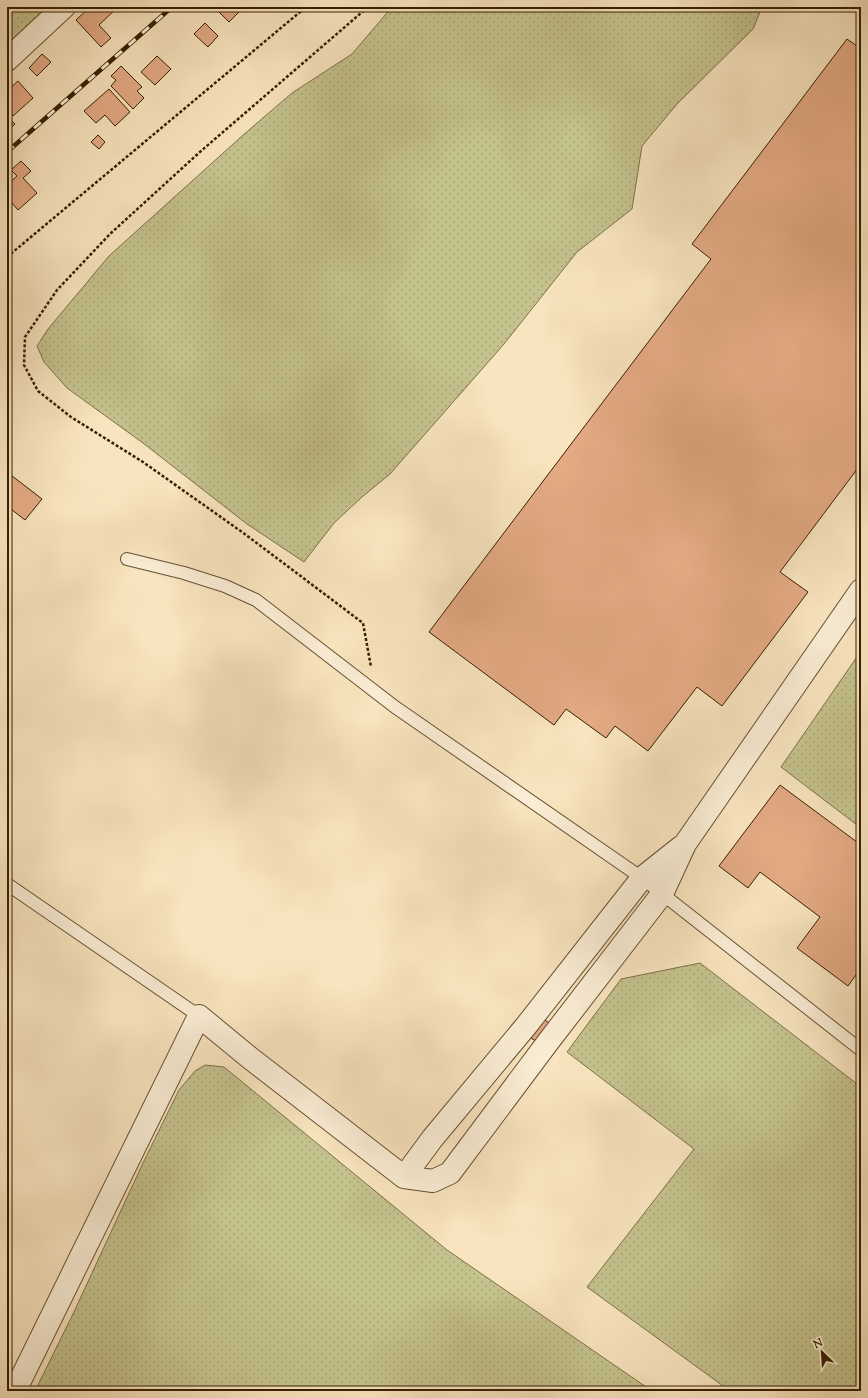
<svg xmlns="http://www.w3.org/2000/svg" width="868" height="1398" viewBox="0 0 868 1398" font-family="'Sorts Mill Goudy',serif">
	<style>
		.grass { fill: url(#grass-dots); stroke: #7e7046 }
		.building { fill: #e3aa84; stroke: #371f00 }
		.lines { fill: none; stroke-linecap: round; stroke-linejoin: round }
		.service-casing { stroke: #675030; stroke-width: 14 }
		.minor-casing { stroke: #675030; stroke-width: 24 }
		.path { stroke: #371f00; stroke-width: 2.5; stroke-dasharray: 3 2; stroke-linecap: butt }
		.service { stroke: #faedd5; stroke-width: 12 }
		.minor { stroke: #faedd5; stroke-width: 22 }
		.rail-casing { stroke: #371f00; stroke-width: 4.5 }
		.rail { stroke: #faedd5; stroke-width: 3; stroke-dasharray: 9; stroke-linecap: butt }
	</style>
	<defs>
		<pattern id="grass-dots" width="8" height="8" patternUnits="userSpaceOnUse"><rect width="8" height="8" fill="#c4c28d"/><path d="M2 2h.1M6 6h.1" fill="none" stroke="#a9a678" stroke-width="1.8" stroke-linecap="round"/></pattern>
	</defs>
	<rect width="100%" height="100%" fill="#f8e4be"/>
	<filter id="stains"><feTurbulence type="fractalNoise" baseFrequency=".005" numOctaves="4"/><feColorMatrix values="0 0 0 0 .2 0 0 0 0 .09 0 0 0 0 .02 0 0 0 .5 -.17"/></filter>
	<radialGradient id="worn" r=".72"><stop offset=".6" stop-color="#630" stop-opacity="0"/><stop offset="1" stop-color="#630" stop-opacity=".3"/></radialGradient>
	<path class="grass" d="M7 7H51L7 47Z
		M392 7H762L753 29 677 104 642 146 632 209 577 252 504 344 390 474 362 497 334 523 304 562 247 524 143 443 67 388 44 362 37 346 48 329 109 256 242 136 292 93 352 54Z
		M861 651V828L781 767Z
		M700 963 861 1087V1391H730L587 1287 694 1149 567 1052 621 979Z
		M205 1065 224 1067 447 1250 652 1391H35L73 1314 143 1163 179 1090 195 1071Z"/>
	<path class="building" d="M90 7H118L99 25 111 38 101 47 76 20Z
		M224 7H244L229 22 219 12Z
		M205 23 218 36 208 47 194 34Z
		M847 39 861 49V464L780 572 808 592 722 706 697 687 648 751 615 726 606 738 566 709 554 725 429 632 711 259 692 244Z
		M42 54 51 62 37 76 29 68Z
		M157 56 171 69 155 85 141 72Z
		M121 66 142 87 137 91 144 98 133 109 111 86 116 80 111 76Z
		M18 81 33 98 13 116 7 108V91Z
		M109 89 130 112 115 126 105 115 96 123 84 111Z
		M7 116 15 124 7 131Z
		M98 135 105 142 99 149 91 142Z
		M21 161 31 171 23 178 37 193 18 210 7 197V185L17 176 11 170Z
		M7 472 42 499 25 520 7 506Z
		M780 785 861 845V968L848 986 797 948 820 917 760 872 748 888 719 866Z
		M541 1017 549 1023 537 1042 528 1036Z"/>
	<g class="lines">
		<defs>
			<path id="service" d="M127 559 184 573 225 586 256 600 395 707 642 878 861 1050
				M7 884 199 1016"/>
			<path id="minor" d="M7 60 64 7
				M404 1177 432 1139 526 1026 642 878 681 847
				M15 1391 199 1016 250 1058 404 1177 433 1181 450 1173 548 1042 662 894 685 844 861 590"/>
		</defs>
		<use href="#service" class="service-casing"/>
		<use href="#minor" class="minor-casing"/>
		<path class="path" d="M368 7 201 151 110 234 57 290 25 337 24 365 38 391 71 417 143 462 242 532 363 623 371 667
			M7 257 306 7"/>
		<use href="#service" class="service"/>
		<use href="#minor" class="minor"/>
		<defs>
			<path id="rail" d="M7 152 172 7"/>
		</defs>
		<use href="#rail" class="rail-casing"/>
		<use href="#rail" class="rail"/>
	</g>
	<rect width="868" height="1398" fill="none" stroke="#f8e4be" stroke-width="24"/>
	<rect x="8" y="8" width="852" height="1382" fill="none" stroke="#371f00" stroke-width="2"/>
	<rect x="12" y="12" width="844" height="1374" fill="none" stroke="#371f00"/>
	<g transform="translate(822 1352) rotate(335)" stroke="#faedd5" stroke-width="3" paint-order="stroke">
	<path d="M0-3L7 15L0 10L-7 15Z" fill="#371f00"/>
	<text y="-6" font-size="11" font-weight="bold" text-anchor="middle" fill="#371f00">N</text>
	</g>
	<rect width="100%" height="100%" filter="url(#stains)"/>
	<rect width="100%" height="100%" fill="url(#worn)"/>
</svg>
